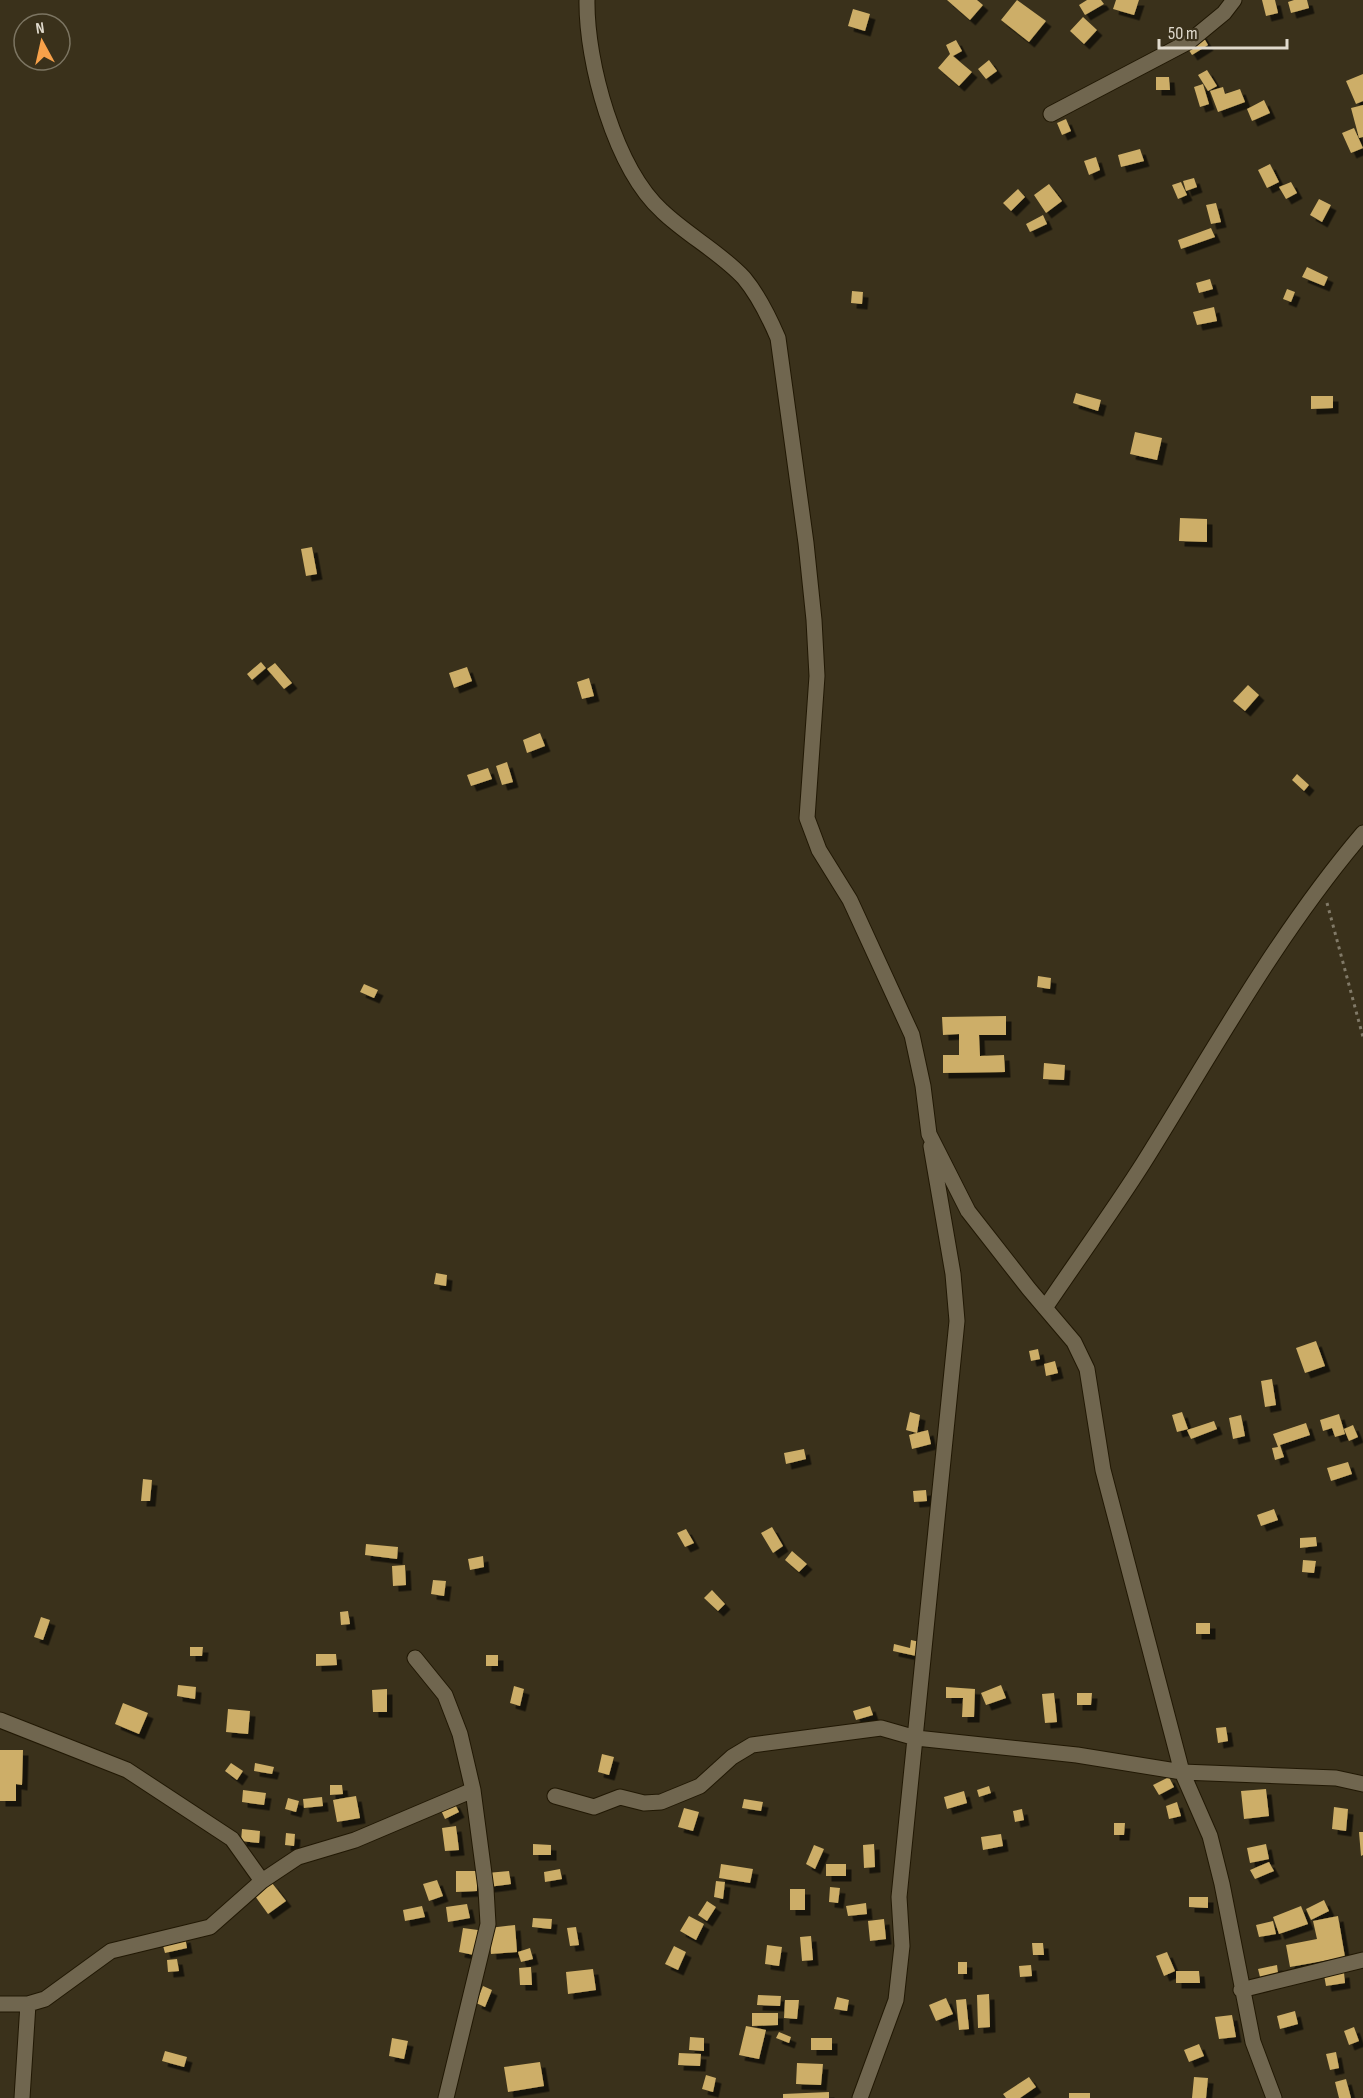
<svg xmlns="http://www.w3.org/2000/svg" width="1363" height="2098" viewBox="0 0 1363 2098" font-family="'Sofia Sans Condensed',sans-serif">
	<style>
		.building { fill: #cdae67; filter: url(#shadow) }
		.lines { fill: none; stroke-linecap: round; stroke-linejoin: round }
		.street-casing { stroke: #211804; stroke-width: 17 }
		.path { stroke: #817a68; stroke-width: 3; stroke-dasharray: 3 4.5; stroke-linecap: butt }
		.street { stroke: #70664f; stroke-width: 15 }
	</style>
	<defs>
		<filter id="shadow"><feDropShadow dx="5.5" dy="5.5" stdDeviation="0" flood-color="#0009"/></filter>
	</defs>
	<rect width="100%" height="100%" fill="#3a311b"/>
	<path class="building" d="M947 0H977L983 5 970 20Z
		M1017 0 1046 21 1029 42 1001 20Z
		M1087 0H1101L1104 4 1085 15 1079 5Z
		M1116 0H1139L1134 15 1113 9Z
		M1262 0H1275L1278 13 1266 16Z
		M1294 0H1307L1309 8 1291 13 1288 2Z
		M853 9 870 14 865 31 848 26Z
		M1083 17 1097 30 1084 44 1070 31Z
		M1201 33 1208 45 1192 55 1185 44Z
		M956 40 962 51 953 56 972 72 959 86 938 68 950 54 946 45Z
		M989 60 997 71 986 79 978 69Z
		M1207 70 1217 86 1208 91 1198 75Z
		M1363 74V101L1356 104 1346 81Z
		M1156 77H1169L1170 90H1156Z
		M1203 84 1209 104 1200 107 1194 87Z
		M1223 87 1225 94 1240 89 1245 102 1218 112 1210 91Z
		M1264 100 1270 113 1252 121 1247 109Z
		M1363 105V137L1359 138 1351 108Z
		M1066 119 1071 131 1062 135 1057 123Z
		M1354 128 1363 148 1351 153 1342 133Z
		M1140 149 1144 161 1121 167 1118 155Z
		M1096 157 1100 170 1089 175 1084 161Z
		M1270 164 1279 182 1267 188 1258 170Z
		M1194 178 1197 187 1186 191 1183 181Z
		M1181 182 1187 195 1178 199 1172 185Z
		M1291 182 1297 193 1286 199 1279 187Z
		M1049 184 1062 201 1046 213 1034 195Z
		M1018 189 1025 197 1011 211 1003 203Z
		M1319 199 1331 205 1322 222 1310 215Z
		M1216 203 1221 222 1211 224 1206 205Z
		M1043 215 1047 224 1030 232 1026 224Z
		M1211 228 1215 237 1181 249 1178 240Z
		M1307 267 1328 277 1324 286 1302 277Z
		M1210 279 1213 289 1199 293 1196 283Z
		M1287 289 1295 292 1291 302 1283 299Z
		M852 291 863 292 862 304 851 303Z
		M1214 307 1217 321 1197 325 1193 312Z
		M1076 393 1101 400 1098 411 1073 403Z
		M1311 396H1333V408L1311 409Z
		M1135 432 1162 438 1157 460 1130 454Z
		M1180 518 1207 519V542L1179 541Z
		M312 547 317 574 306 576 301 549Z
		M261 662 266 668 252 680 247 674Z
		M275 663 292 683 284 689 267 669Z
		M467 667 472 681 454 688 449 673Z
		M589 678 594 696 582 699 577 682Z
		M1248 685 1259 695 1245 711 1233 701Z
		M540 733 545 746 527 753 523 740Z
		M507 762 513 782 502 785 496 766Z
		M488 768 492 779 471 786 467 775Z
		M1297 774 1309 785 1304 791 1292 780Z
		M1038 976 1051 978 1050 989 1037 987Z
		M364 984 378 990 374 998 360 992Z
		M1006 1016V1035H979L980 1056 1004 1055 1005 1072 943 1073V1055H959V1034L943 1035 942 1017Z
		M1044 1063 1065 1065 1064 1080 1043 1079Z
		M436 1273 447 1275 446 1286 434 1284Z
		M1316 1341 1325 1366 1305 1373 1296 1348Z
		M1038 1349 1040 1359 1031 1361 1029 1351Z
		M1055 1361 1058 1373 1046 1376 1044 1364Z
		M1272 1379 1276 1405 1265 1407 1261 1381Z
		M910 1412 920 1415 917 1433 906 1430Z
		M1182 1412 1188 1429 1177 1432 1172 1415Z
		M1339 1414 1345 1434 1335 1437 1332 1428 1323 1431 1320 1420Z
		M1241 1415 1245 1436 1233 1439 1229 1418Z
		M1214 1421 1217 1429 1191 1439 1187 1430Z
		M1306 1423 1310 1435 1280 1445 1284 1457 1275 1460 1272 1448 1278 1447 1273 1434Z
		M1353 1425 1358 1437 1349 1441 1344 1429Z
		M928 1430 931 1444 912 1449 909 1435Z
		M804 1449 806 1459 786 1464 784 1453Z
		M1348 1462 1352 1474 1331 1481 1327 1468Z
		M143 1479 152 1480 150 1501H141Z
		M926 1490 927 1501 914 1502 913 1491Z
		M1274 1509 1278 1520 1261 1526 1257 1515Z
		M772 1527 783 1546 773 1553 761 1533Z
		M686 1529 694 1543 685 1547 677 1533Z
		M1316 1537 1317 1546 1300 1548V1538Z
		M366 1544 398 1547 397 1559 365 1555Z
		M792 1551 807 1564 799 1572 785 1560Z
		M483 1556 484 1567 470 1570 468 1559Z
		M1303 1560 1316 1561 1314 1573 1302 1572Z
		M405 1565 406 1585 393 1586 392 1566Z
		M433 1580 446 1581 444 1596 431 1594Z
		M712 1590 725 1604 718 1611 704 1598Z
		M348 1611 350 1624 341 1625 340 1612Z
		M41 1617 50 1620 43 1640 34 1637Z
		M1196 1623H1210V1634H1196Z
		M911 1640 924 1643 921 1657 893 1651 894 1644 910 1648Z
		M190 1647H203L202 1656H190Z
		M316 1654H336L337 1665 316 1666Z
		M486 1655H498V1666H486Z
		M178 1685 196 1687 195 1699 177 1696Z
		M1001 1685 1006 1698 986 1705 981 1693Z
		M514 1686 524 1689 520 1706 510 1703Z
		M946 1687 975 1689 974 1717H962L963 1698H946Z
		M387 1689V1712H373L372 1690Z
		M1054 1693 1057 1722 1045 1723 1042 1694Z
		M1077 1693H1092L1091 1705H1077Z
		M123 1703 148 1713 139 1734 115 1724Z
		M870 1706 873 1715 856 1720 853 1711Z
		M228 1709 250 1711 248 1734 226 1732Z
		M1226 1727 1228 1741 1218 1743 1216 1728Z
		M0 1750H23L22 1785 16 1784V1801H0Z
		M602 1754 614 1757 609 1775 598 1772Z
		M231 1763 243 1771 237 1780 225 1771Z
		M255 1763 274 1767 272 1774 254 1771Z
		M1169 1777 1174 1787 1159 1795 1153 1785Z
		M330 1785H342L343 1794 330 1795Z
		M989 1786 991 1793 979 1797 977 1790Z
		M1266 1789 1269 1816 1244 1819 1241 1791Z
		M243 1790 266 1793 264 1805 242 1802Z
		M964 1791 967 1803 947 1809 944 1797Z
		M356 1796 360 1818 337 1822 333 1800Z
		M322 1797 323 1806 304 1808 303 1799Z
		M288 1798 299 1801 296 1812 285 1809Z
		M744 1799 763 1802 761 1811 742 1808Z
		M454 1802 459 1812 445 1819 440 1808Z
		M1177 1802 1181 1816 1169 1819 1166 1806Z
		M1334 1807 1348 1809 1346 1831 1332 1829Z
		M684 1808 699 1812 693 1831 678 1827Z
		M1022 1809 1024 1820 1015 1822 1013 1811Z
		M1114 1823H1125L1124 1835H1114Z
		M456 1826 459 1850 445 1851 442 1828Z
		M242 1829 260 1831 259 1843 241 1841Z
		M1359 1832H1363V1855L1361 1856Z
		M286 1833 295 1834 294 1846 285 1845Z
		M1001 1834 1003 1846 983 1850 981 1837Z
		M533 1844 551 1845V1855H533Z
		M874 1844 875 1867 864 1868 863 1845Z
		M1266 1844 1269 1859 1250 1863 1247 1848Z
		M814 1845 824 1849 815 1869 806 1864Z
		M1269 1862 1274 1871 1255 1879 1250 1870Z
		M721 1864 753 1869 750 1883 719 1878Z
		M826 1864H846V1876H826Z
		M560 1869 562 1879 545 1882 544 1872Z
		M456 1871H477V1891L456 1892Z
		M509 1871 511 1884 488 1887 487 1873Z
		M437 1880 443 1896 429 1901 423 1884Z
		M716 1881 725 1882 723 1899 714 1897Z
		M272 1883 286 1901 268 1914 255 1896Z
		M830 1887 840 1888 838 1903 829 1902Z
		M790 1889H805V1910H790Z
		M1189 1897H1208V1908L1189 1907Z
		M1324 1900 1329 1911 1311 1920 1306 1909Z
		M707 1901 716 1907 707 1921 698 1915Z
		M866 1903 867 1914 848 1916 846 1906Z
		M467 1904 470 1918 448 1922 446 1907Z
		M422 1906 425 1917 405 1921 403 1910Z
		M1301 1906 1308 1924 1279 1934 1273 1917Z
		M689 1916 704 1924 696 1940 680 1931Z
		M1338 1916 1345 1957 1290 1967 1286 1945 1317 1939 1313 1921Z
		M533 1918 552 1919 551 1929 532 1927Z
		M884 1919 886 1939 870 1941 868 1921Z
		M1273 1921 1276 1934 1259 1937 1256 1925Z
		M515 1925 517 1952 491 1954 489 1928Z
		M576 1927 579 1945 570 1946 567 1928Z
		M463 1928 478 1930 474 1955 459 1952Z
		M811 1936 813 1960 802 1961 800 1937Z
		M185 1937 187 1948 165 1953 162 1942Z
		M1032 1943H1043L1044 1955H1033Z
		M767 1945 782 1947 779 1966 765 1964Z
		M674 1946 686 1952 678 1970 665 1964Z
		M530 1948 533 1959 521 1962 518 1952Z
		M1167 1952 1175 1971 1164 1976 1156 1956Z
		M177 1959 179 1971 168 1972 167 1960Z
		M958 1962H967V1974H958Z
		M1031 1965 1032 1976 1020 1977 1019 1966Z
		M1277 1965 1278 1973 1260 1977 1258 1969Z
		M531 1967 532 1985H520L519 1968Z
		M593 1969 596 1990 568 1994 566 1972Z
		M1176 1971H1199L1200 1983H1176Z
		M1344 1972 1345 1983 1326 1986 1324 1975Z
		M483 1986 492 1990 485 2007 476 2003Z
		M989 1994 990 2027 978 2028 977 1995Z
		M758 1995 781 1996 780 2006 757 2005Z
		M837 1997 849 2000 847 2011 834 2009Z
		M946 1998 953 2014 936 2021 929 2005Z
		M966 1999 969 2029 959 2030 956 2000Z
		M785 2000H799L797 2019 784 2018Z
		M1295 2011 1298 2024 1280 2029 1277 2016Z
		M752 2013H778V2025L752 2026Z
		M1232 2015 1236 2037 1219 2039 1215 2017Z
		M746 2026 766 2030 759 2059 739 2055Z
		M1354 2027 1359 2041 1349 2045 1344 2031Z
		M779 2032 791 2037 789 2043 776 2038Z
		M690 2037 704 2038V2051L689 2050Z
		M392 2038 408 2041 404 2059 389 2056Z
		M811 2038H832V2050H811Z
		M1199 2044 1204 2056 1189 2062 1184 2050Z
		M165 2051 187 2057 184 2067 162 2061Z
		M1336 2052 1339 2068 1330 2070 1326 2054Z
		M679 2053 701 2054 700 2066 678 2065Z
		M540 2062 544 2086 508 2092 504 2067Z
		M797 2063 823 2064 821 2085 796 2084Z
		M706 2075 716 2078 713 2092 702 2089Z
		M1029 2077 1036 2087 1020 2098H1006L1003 2094Z
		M1194 2077 1208 2078 1206 2098H1192Z
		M1346 2079 1351 2098H1339L1335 2082Z
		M829 2092V2098H783V2094Z
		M1069 2093H1090V2098H1069Z"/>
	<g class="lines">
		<defs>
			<path id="street" d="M587 0C586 62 615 168 662 211 687 235 721 253 744 278 759 296 769 317 778 338L806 543 814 620 817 676 807 818 819 850 850 900 912 1035 923 1086 929 1134 968 1211 1029 1289 1074 1342 1087 1369 1103 1470 1182 1772 1210 1836 1222 1884 1253 2042 1274 2098
				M1051 114 1190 41 1224 13 1234 0
				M1045 1308C1078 1259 1113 1211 1144 1162 1214 1050 1277 934 1363 833
				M415 1658 445 1695 460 1734 473 1790 486 1889 488 1924 446 2098
				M0 1720 127 1770 232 1839 262 1881
				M555 1796 594 1807 620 1797 644 1803 661 1802 700 1786 732 1757 752 1745 881 1728 916 1738 1077 1755 1182 1772 1336 1778 1363 1784
				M1241 1990 1363 1960
				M0 2004H28L45 1999 111 1951 210 1927 262 1881 298 1857 355 1840 473 1790
				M22 2098 28 2004
				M860 2098 896 2000 902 1946 899 1897 957 1321 953 1274 931 1146"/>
		</defs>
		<use href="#street" class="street-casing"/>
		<path class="path" d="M1327 903 1363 1037"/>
		<use href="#street" class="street"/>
	</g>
	<g transform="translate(42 42) rotate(352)"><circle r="28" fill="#3a311b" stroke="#7c7562" stroke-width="1.5"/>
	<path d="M0-4.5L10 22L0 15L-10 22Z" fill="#f8a14a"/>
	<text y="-9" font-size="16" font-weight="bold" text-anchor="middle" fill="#e0dacd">N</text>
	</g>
	<path d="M1159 39v9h128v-9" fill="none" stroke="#e0dacd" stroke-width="3"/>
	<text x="1168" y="39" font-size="18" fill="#e0dacd" stroke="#3a311b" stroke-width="4.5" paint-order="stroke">50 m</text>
</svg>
